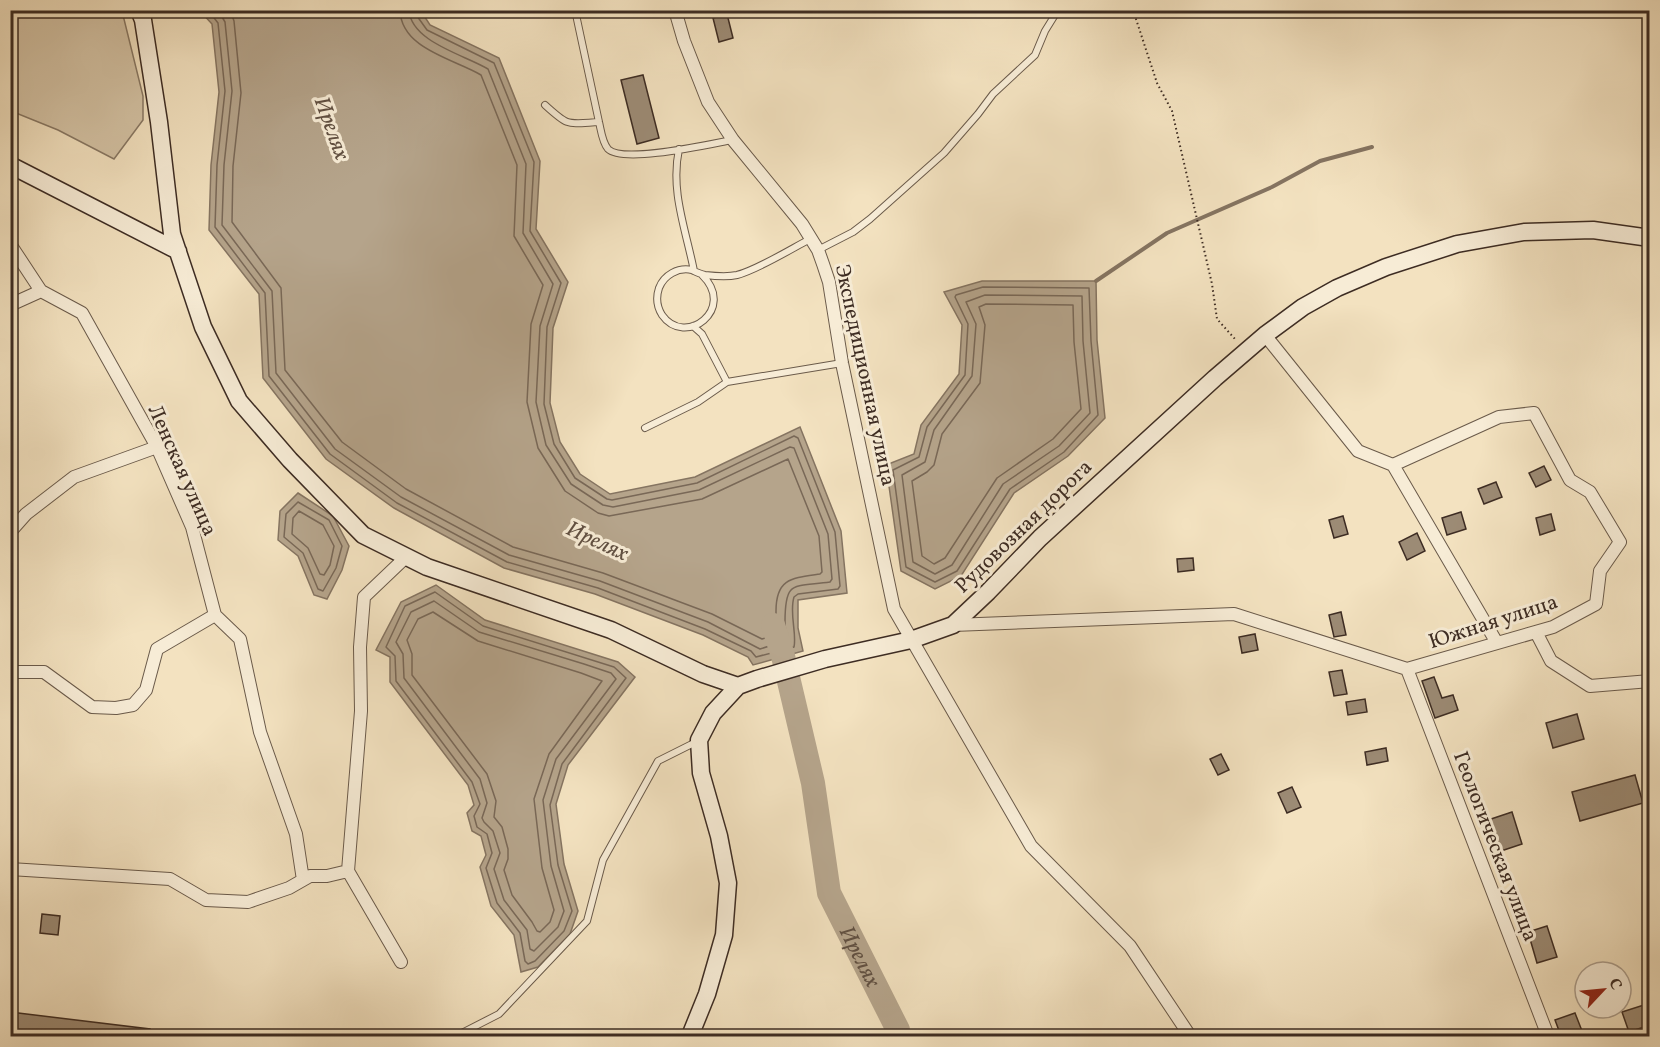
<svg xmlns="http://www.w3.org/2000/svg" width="1660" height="1047" viewBox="0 0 1660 1047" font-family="Vollkorn,serif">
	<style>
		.green { fill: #d4c3a5; stroke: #887864; stroke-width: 1.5 }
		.water { fill: #b5a48b; stroke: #857461; stroke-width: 1.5 }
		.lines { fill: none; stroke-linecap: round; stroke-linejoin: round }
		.shore { stroke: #796857; stroke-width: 1.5 }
		.stream { stroke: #857461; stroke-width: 4 }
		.river { stroke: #b5a48b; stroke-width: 24 }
		.building { fill: #9c8b75; stroke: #3d2c23; stroke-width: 1.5 }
		.lane-casing { stroke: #6a5a4a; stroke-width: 8 }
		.street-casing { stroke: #6a5a4a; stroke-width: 14 }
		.secondary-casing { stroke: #3d2c23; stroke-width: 19 }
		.path { stroke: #3d2c23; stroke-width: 2; stroke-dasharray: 1.5 3; stroke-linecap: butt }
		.lane { stroke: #f7ecd6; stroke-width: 6 }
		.street { stroke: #f7ecd6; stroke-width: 12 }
		.secondary { stroke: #f7ecd6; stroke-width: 16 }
		.labels { text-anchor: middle; stroke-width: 6; stroke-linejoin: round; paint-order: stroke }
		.street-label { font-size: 21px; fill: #3d2c23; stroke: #f7ecd6 }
		.water-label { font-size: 22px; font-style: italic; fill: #615042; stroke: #f7ecd6 }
	</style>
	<rect width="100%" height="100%" fill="#f3e2c0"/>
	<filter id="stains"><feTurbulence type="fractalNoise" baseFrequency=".00333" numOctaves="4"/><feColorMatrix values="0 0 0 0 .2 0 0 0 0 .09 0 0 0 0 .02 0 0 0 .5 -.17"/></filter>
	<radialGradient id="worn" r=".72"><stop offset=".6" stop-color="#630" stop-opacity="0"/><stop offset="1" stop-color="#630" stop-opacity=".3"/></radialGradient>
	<path class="green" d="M10 11H122L143 96V120L114 159 58 130 11 111Z"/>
	<path class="water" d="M200 11H421L430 25 499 58 540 161 536 229 568 282 553 328 550 403 560 442 580 474 610 494 695 477 800 427 841 531 847 593 798 600V628L803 651 753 665 748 657 703 635 595 594 504 568 394 508 326 459 263 378 259 294 209 230 211 165 219 92 212 24Z
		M982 281H1096L1097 340 1105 418 1068 456 1014 493 961 576 935 589 901 571 886 465 914 454 921 425 959 374 962 325 944 292Z
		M298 493 333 516 349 546 342 570 327 599 314 595 298 556 278 540 280 511Z
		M436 585 485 620 618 662 635 677 568 765 556 804 564 864 578 911 570 934 538 967 521 972 514 935 491 906 480 867 486 855 481 836 472 831 467 813 474 805 468 785 390 682V657L376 650 401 602Z"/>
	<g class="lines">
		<path class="shore" d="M208 10 218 23 225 91 217 165 215 227 265 293 269 376 330 454 397 503 507 562 598 588 705 629 751 651 756 657 794 647C797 633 789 613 794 597L798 594 838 589 840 586 835 532 798 438 794 436 697 483 612 500 607 499 575 478 554 444 544 404 547 327 561 283 530 231 534 162 494 63 427 30 417 16 416 10
			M218 10 225 22 232 91 224 165 222 225 272 291 276 373 335 449 401 497 509 555 600 581 708 622 760 649 785 641C787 636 785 629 785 622 785 580 792 587 830 582L832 579 828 534 794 448 790 447 699 490 613 507 603 505 571 484 546 445 536 402 540 326 553 284 523 233 526 164 488 69C465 55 411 42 409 10
			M230 10 234 21 241 93 233 166 232 222 281 288 285 370 342 442 406 489 513 547 603 573 712 614 762 639 775 635C777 628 776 619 776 611 776 578 792 578 820 574L822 572 819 536 788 459 702 499 609 516 598 513 565 491 538 448 527 402 531 324 543 285 514 236 517 165 481 75C454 59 401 49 400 10
			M983 287 1089 288 1091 341 1098 415 1064 452 1010 489 957 571 935 582 906 567 893 470 919 457 927 427 965 375 968 324 955 297 956 295Z
			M985 295 1082 296 1083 341 1090 413 1059 446 1003 484 952 565 935 574 913 562 902 475 925 462 934 430 972 376 976 324 966 302Z
			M986 304 1073 305 1074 342 1081 409 1053 439 997 478 945 558 934 564 922 556 912 481 927 472 934 465 942 434 980 383 985 325 979 307Z
			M298 502 329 520 342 546 336 568 323 591 318 589 303 553 284 537 286 514Z
			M299 511 323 525 334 546 330 565 324 575 320 574 308 548 292 534 293 518Z
			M435 592 483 626 614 667 626 678 562 764 550 805 558 865 572 911 564 931 535 961 528 964 525 961 520 933 497 903 486 868 492 853 487 834 477 827 474 816 480 804 472 782 396 681 395 656 386 647 405 606Z
			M434 601 479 632 584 664 611 673 616 679 556 759 543 800 551 866 564 911 558 927 534 951 530 949 527 930 504 900 494 869 500 853 493 831 484 822 482 818 487 803 480 779 404 678 403 654 396 642 411 612Z
			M433 612 478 641 581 673 602 681 549 754 534 799 542 868 554 910 550 922 540 932 537 931 532 922 512 895 504 870 508 859V849L502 827 494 817 496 801 487 774 412 675V654L407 640 418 619Z"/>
		<path class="stream" d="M1096 281 1167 233 1272 187 1320 161 1372 147"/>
		<path class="river" id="s1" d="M773 625 783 656 813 783 829 893 898 1030 897 1036"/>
	</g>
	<path class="building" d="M727 14 733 38 719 42 713 18Z
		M643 75 659 138 637 144 621 80Z
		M1544 466 1551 480 1536 487 1529 473Z
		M1496 482 1502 497 1484 504 1478 489Z
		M1461 512 1466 529 1447 535 1442 518Z
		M1551 514 1555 530 1540 535 1536 518Z
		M1343 516 1348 534 1334 538 1329 520Z
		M1417 533 1425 551 1407 560 1399 542Z
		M1193 558 1194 570 1178 572 1177 559Z
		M1341 612 1346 635 1334 637 1329 615Z
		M1255 634 1258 650 1242 653 1239 637Z
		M1342 670 1347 694 1334 696 1329 672Z
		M1434 677 1442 698 1453 695 1458 710 1435 718 1422 681Z
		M1365 699 1367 712 1348 715 1346 702Z
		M1577 714 1584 739 1553 748 1546 723Z
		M1386 748 1388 761 1367 765 1365 752Z
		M1221 754 1229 770 1218 775 1210 759Z
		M1635 775 1643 803 1580 821 1572 792Z
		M1292 787 1301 807 1287 813 1278 793Z
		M1512 812 1522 844 1501 851 1491 819Z
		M42 914 60 916 58 935 40 933Z
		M1547 926 1557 957 1537 963 1528 932Z
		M1650 1003V1025L1629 1032 1622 1012Z
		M10 1012 150 1029V1036H10Z
		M1575 1013 1584 1036H1561L1555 1020Z"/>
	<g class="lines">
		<defs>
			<path id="lane" d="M575 10 599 122C601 130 602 142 608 149 623 164 710 144 732 140
				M545 105C569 127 567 124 599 122
				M679 149C670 191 686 230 694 271
				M818 250 853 232 870 219 944 153 978 114 993 94 1035 55 1045 31 1058 10
				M702 275C737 309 685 348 662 315 657 307 656 297 659 288 664 275 678 267 692 270 696 272 700 274 705 275 714 276 728 277 737 275 757 270 791 249 810 239
				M693 326 702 334 727 382 842 363
				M645 428 698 402 727 382
				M456 1036 499 1014 587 921 603 860 658 761 696 742"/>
			<path id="street" d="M675 10 684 41 708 102 733 140 802 224 818 250 823 264 829 282 842 363 894 609 1031 846 1130 946 1190 1036
				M10 244 41 291 82 313 157 447 192 527 215 615 240 639 260 732 296 834 303 880
				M10 305 41 291
				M1393 465 1497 643
				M10 532 26 514 74 477 157 447
				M953 625 1234 614 1407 669 1553 627 1596 604 1600 571 1620 542 1590 492 1570 480 1534 413 1499 417 1393 465 1358 451 1265 335
				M1536 632 1551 661 1590 686 1650 681
				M1407 669 1548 1036
				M10 672H44L92 707 116 708 133 705 146 690 157 649 215 615
				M10 869 170 879 206 900 248 902 289 888 310 876H327L348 871
				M401 962 348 871 361 711 360 647 364 597 406 557"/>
			<path id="secondary" d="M139 10 143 20 159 122 172 234 203 327 239 401 290 460 363 535 427 567 611 630 703 674 738 686
				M10 165 178 251
				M690 1036 707 994 724 935 728 883 719 836 701 773 699 740 713 713 738 686 757 679 825 659 911 640 953 625 988 592 1040 538 1215 378 1265 335 1303 307 1337 288 1386 267 1457 244 1524 232 1593 230 1650 238"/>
		</defs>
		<use href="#lane" class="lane-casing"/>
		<use href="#street" class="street-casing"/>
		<use href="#secondary" class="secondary-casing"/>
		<path class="path" d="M1133 10 1157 83 1172 111 1212 284 1217 319 1235 339"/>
		<use href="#lane" class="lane"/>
		<use href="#street" class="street"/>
		<use href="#secondary" class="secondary"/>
	</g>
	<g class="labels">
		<g class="street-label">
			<text transform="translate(866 375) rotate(78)" y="7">Экспедиционная улица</text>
			<text transform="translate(183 470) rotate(66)" y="7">Ленская улица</text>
			<text transform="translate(1023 526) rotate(-44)" y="7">Рудовозная дорога</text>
			<text transform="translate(1493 621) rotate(-18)" y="7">Южная улица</text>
			<text transform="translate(1496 846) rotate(69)" y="7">Геологическая улица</text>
		</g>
		<g class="water-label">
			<text transform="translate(333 128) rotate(70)" y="8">Ирелях</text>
			<text transform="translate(598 540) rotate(25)" y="8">Ирелях</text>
			<text dy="8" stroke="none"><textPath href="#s1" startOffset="345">Ирелях</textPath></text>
		</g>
	</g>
	<rect width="1660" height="1047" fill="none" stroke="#f3e2c0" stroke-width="36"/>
	<rect x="12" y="12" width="1636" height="1023" fill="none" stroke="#3d2c23" stroke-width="3"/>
	<rect x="18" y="18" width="1624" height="1011" fill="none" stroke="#3d2c23" stroke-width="1.5"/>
	<g transform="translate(1603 990) rotate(64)"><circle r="28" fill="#f7ecd6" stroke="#ad9f8e" stroke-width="1.5"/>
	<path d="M0-4.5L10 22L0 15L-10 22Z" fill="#8f2418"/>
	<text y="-9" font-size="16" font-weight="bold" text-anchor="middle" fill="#3d2c23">С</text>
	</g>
	<rect width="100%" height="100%" filter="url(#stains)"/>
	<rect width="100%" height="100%" fill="url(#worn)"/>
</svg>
